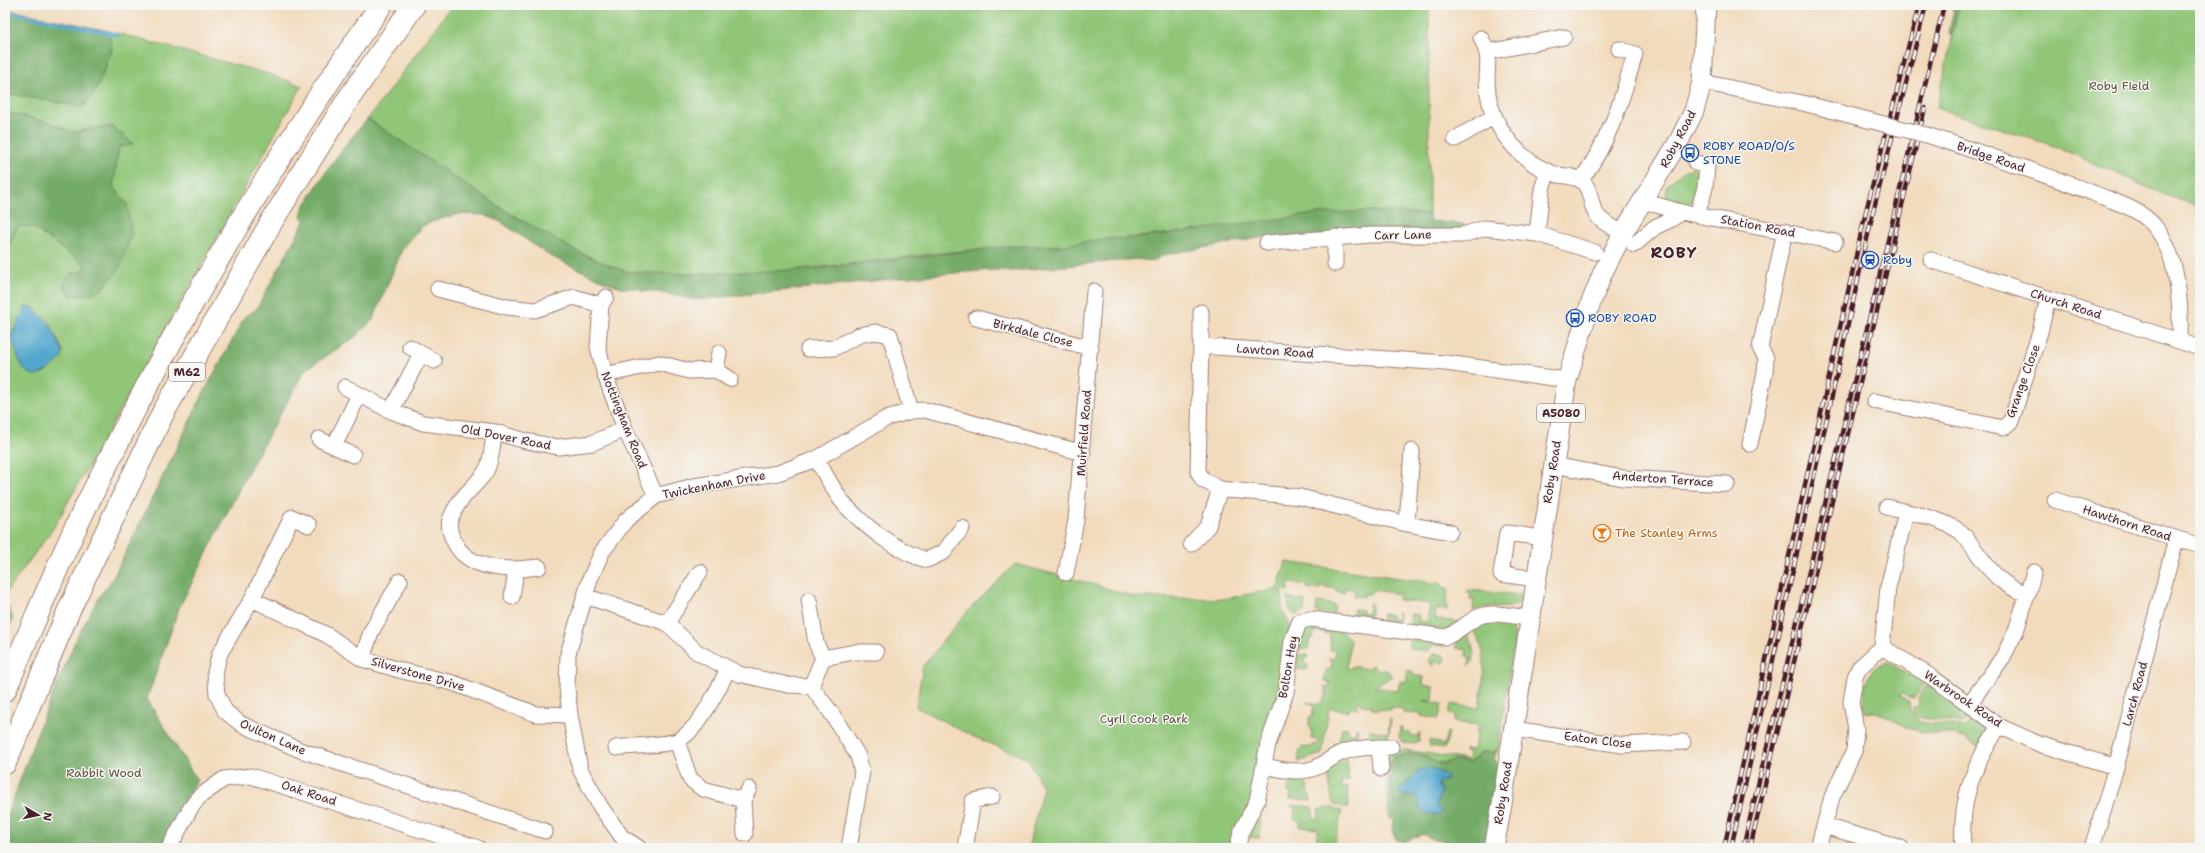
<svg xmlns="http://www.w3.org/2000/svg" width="2205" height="853" viewBox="0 0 2205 853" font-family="'Shantell Sans',sans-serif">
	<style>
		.green { fill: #91c678; stroke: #6e7252; fill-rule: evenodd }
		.forest { fill: #74ab68; stroke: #5f654a; fill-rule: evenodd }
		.water { fill: #52a7ce; stroke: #4e637c }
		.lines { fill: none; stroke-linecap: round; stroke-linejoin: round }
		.stream { stroke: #52a7ce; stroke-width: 3.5 }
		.minor-casing { stroke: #9e7d74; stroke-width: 17 }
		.major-casing { stroke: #9e7d74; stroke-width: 21 }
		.highway-casing { stroke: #9e7d74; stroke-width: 24 }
		.minor { stroke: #fff; stroke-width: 15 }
		.major { stroke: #fff; stroke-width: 19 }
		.highway { stroke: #fff; stroke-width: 22 }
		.rail-casing { stroke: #4a1f2b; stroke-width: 4.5 }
		.rail { stroke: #f6f6f2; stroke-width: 3; stroke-dasharray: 9; stroke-linecap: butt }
		.minor-bridge-casing { stroke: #9e7d74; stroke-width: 17; stroke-linecap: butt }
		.minor-bridge { stroke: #fff; stroke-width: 15 }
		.labels { text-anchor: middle; stroke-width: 3; stroke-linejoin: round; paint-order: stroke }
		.shield { fill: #f6f6f2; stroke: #7e6067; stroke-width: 1 }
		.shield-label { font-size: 11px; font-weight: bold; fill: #4a1f2b }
		.park-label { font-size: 12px; fill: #5f5142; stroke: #f6f6f2 }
		.street-label { font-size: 12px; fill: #4a1f2b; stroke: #f6f6f2 }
		.transit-label { font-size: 12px; fill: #164399; stroke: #f6f6f2; text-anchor: start }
		.food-label { font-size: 12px; fill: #c56008; stroke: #f6f6f2; text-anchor: start }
		.district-label { font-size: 16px; font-weight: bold; letter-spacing: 1px; fill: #4a1f2b; stroke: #f6f6f2 }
	</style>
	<rect width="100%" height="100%" fill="#f6f6f2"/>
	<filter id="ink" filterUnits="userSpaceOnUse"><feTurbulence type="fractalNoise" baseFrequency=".025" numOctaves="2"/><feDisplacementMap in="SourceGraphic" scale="8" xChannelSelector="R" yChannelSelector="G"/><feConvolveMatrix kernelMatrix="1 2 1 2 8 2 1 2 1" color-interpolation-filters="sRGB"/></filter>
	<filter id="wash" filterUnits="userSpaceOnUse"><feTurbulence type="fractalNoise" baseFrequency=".012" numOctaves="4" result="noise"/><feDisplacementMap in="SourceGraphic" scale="16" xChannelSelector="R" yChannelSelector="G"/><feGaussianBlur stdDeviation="0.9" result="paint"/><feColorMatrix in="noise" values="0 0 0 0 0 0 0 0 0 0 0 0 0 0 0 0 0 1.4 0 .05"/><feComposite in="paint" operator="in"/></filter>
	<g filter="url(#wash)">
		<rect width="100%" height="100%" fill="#f2dbbd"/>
		<path class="green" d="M452 5H1429V214L1369 211 1058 246C944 246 831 272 717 274 692 274 652 276 628 272 597 265 568 247 541 232 482 197 425 158 368 119Z
			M1959 5H2199L2200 206 2167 196 2057 147 1937 108Z
			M109 31 269 74 302 86 54 527 5 594V255L18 225 32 227 86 265 70 296 127 204 113 186 119 147 132 143 112 126 72 132 48 122 5 112V93L83 106 103 74 112 50ZM33 307 37 314 49 322 63 351 61 359 40 374Z
			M1692 167 1698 171 1700 180 1691 203 1689 205C1680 204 1671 202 1666 195L1667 185 1686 169 1690 170Z
			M1286 562 1442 584 1441 587 1448 588 1446 607 1448 608 1447 610 1436 609 1435 619 1459 622 1446 630 1410 625 1411 614 1419 615 1418 621 1427 622 1430 604 1398 600 1399 594 1373 590 1370 594H1364V597L1354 596 1355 590 1345 588 1344 593 1337 592V589L1320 586 1319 590 1307 588V585L1289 583 1288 591 1282 590V611L1290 624 1280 685 1255 794 1232 848H1028L1043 788 1028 759 972 736 916 707 923 666 963 616 1015 564 1096 585 1133 597 1223 599 1277 589Z
			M1468 590 1521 595 1519 604C1503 612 1491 603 1473 611L1474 600H1470L1471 594 1468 593Z
			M1287 598 1305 601 1304 611 1296 615C1288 612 1288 605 1287 598Z
			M1317 602 1335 605 1334 614 1316 612Z
			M1369 603 1372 604 1370 619 1353 617 1354 609 1362 610V613L1368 614Z
			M1397 613H1399L1398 623 1381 621 1382 614 1391 615 1390 618 1396 619Z
			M1494 621 1511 626 1515 634 1498 749 1494 752H1483L1469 763 1461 761 1437 763 1411 753 1394 757C1392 766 1391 776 1391 786 1391 797 1398 811 1389 820L1387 760C1390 751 1399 750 1406 750L1468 760 1469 752 1465 751V749L1474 750 1477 729 1479 730V725L1454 722 1455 715 1449 714 1451 704 1479 708C1483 677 1491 655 1472 628L1484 622Z
			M1310 626 1343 632 1350 640 1347 668 1351 669 1352 666 1367 669 1373 665 1377 669 1388 671 1393 676 1374 687 1398 691 1400 681 1406 682 1408 670 1413 671 1412 675 1424 677 1423 685 1434 687 1433 701 1423 700V701L1442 704 1439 719 1421 716V714L1403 713V709L1391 707V710L1372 709V706L1362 705V702H1358L1357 709 1349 708 1348 711 1329 708 1322 754 1298 762 1300 750H1302V746L1312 747 1313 744 1318 745 1319 740 1311 739 1312 729 1309 725V717H1312L1314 705 1306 702 1321 704 1327 692H1325V686L1329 687 1330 682 1324 681 1326 670 1331 669 1332 663 1328 658 1334 659 1336 651 1330 650V634L1315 631 1313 638H1310L1308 649 1298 648 1302 633Z
			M1466 633C1472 641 1478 659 1469 666L1470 657 1466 656 1467 650 1456 648 1457 640Z
			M1411 639 1444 644V646L1433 645 1428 651 1409 649Z
			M1297 654 1308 655V658H1305L1304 665H1308L1307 670 1296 669Z
			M1433 654H1439L1445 657 1444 663 1435 661 1434 665H1432L1429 661Z
			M1887 662 1924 683 1915 697 1911 698 1902 692 1900 695 1909 701C1910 735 1940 718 1964 728L1973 718 1987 730 1979 747C1951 727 1943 738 1915 730 1897 725 1885 710 1864 711 1861 694 1866 666 1887 662Z
			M1927 685 1969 715 1963 723C1950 719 1922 721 1914 715L1913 708 1919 705 1918 698Z
			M1390 719H1391L1388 740 1369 742 1370 730 1388 733Z
			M1342 727 1348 728V733L1355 734 1356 728H1358L1356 743 1338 747Z
			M1400 727H1402V731L1410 732V736L1418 737V733H1420L1419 741 1413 744 1402 742 1399 737Z
			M1447 732H1449L1445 748 1430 746 1429 740 1444 745Z
			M1347 759 1349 781 1341 782 1342 788 1348 787 1349 808 1333 804 1327 769Z
			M1286 778C1307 778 1307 781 1311 801L1290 799 1291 793 1288 792 1289 782 1285 781Z
			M1291 805 1312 807 1314 819 1319 818 1318 810 1334 807 1335 810H1342L1334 848H1315L1318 829 1300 827V821L1294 819 1295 807H1291Z
			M1255 821H1261L1259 838 1248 837Z"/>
		<path class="forest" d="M1955 5H1959L1952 36 1949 32Z
			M5 9 109 31 112 50 96 91 83 107 5 93Z
			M5 112 48 122 72 132 112 126 133 144 119 147 113 186 127 204 132 235 119 269 102 290 86 295 70 296 63 284 71 273 82 272 86 265 32 227 18 226 5 255Z
			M368 119 501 208 574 250 611 266 629 272 688 274 814 269 1010 246H1058L1103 239 1145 237 1314 214 1369 211 1429 214V221L1464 224V230L1264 237 1163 255 1154 261 1136 259 1013 271 992 270 919 276 695 300 658 292 641 291V288H624L604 281 548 255 501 222 484 215 459 214 434 221 421 227 402 250 373 320 354 338 305 370 249 470 179 608 147 699 197 780 162 848H5V821L42 720 76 639 99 597 113 578 203 394 245 316 256 310 305 220 301 217 303 208C323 176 342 146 368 119Z
			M5 600 13 618 5 638Z
			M1498 749 1494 758C1499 766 1503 773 1495 781L1496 790 1487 848H1449L1448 842 1434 840 1423 834 1403 842 1397 840 1392 832 1394 797 1391 786 1392 770 1389 764 1394 757 1411 753 1423 755 1437 763 1444 764 1455 760 1469 763 1483 752H1494ZM1431 768 1447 776V779L1439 782 1438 786 1441 792 1436 806 1438 810 1436 815 1434 816 1413 794 1404 796 1399 792C1411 782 1414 772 1431 768Z"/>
		<path class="water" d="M26 307H33L37 314 49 322 63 352 61 359C55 364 48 371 40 374 21 381 16 348 11 336Z
			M1431 768 1447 776V779L1439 782 1438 786 1441 792 1436 806 1442 811 1439 815 1427 814 1419 809V801L1413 794 1403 796 1399 792C1407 786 1408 779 1417 774L1418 770Z"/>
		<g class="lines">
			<path class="stream" d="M5 11 118 35"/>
		</g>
	</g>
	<g filter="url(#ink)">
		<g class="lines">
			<defs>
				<path id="minor" d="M1481 38C1491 58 1487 62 1487 82 1488 115 1505 143 1531 162 1539 168 1549 172 1558 175 1566 176 1575 176 1582 181 1591 188 1590 204 1596 214 1602 223 1614 228 1623 233
					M1488 52 1564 37
					M1702 82 1807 104 1872 121
					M1930 136C1984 154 2039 172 2093 193 2114 202 2141 208 2156 228 2179 257 2181 305 2180 341
					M1455 139 1493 117
					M1696 163 1707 166 1705 188 1697 215
					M1581 180C1609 142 1622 100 1635 54L1619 49
					M1643 201 1681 212 1835 242
					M1537 234 1542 189 1548 171
					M1267 243 1371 235H1463L1485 228 1537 234 1595 252
					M1634 245 1655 227 1672 219 1681 212
					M1931 260 2200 348
					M1335 264V237
					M438 289 507 307 535 310 574 297 601 305
					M606 297 601 305 598 347 605 375 625 429 656 496
					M1201 312V346
					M976 318 1091 348
					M410 347 434 361
					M808 349 834 348 859 335 875 332 890 335 911 411
					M716 370 730 379
					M605 375 659 363 689 371 716 370 719 353
					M345 387 391 411 423 423 495 432 526 441 558 447 592 443 625 429
					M1874 401 2003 428 2011 421 2040 332 2048 298
					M391 411 421 354
					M495 432C492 443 492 461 486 471 474 489 458 497 450 520 448 526 451 536 454 541 467 571 510 571 539 567
					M319 439 353 455
					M1750 444 1765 372 1766 358 1760 348 1785 231
					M334 446 359 395
					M816 459C826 474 834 493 846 506 867 528 897 552 927 560L944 552 962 528
					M1553 465 1623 478 1727 484
					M1220 489 1300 497 1407 524 1450 532
					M2055 500 2200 546
					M1887 507C1912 514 1939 517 1961 532 1983 557 1993 585 2028 594
					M1407 524 1412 451
					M309 525 292 517 252 599 220 653 215 672 217 694 225 711 241 724 300 750 545 831
					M1191 544 1208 526 1220 489 1203 480 1198 471 1201 346 1446 363 1567 380
					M1066 573 1076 520 1094 291
					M1535 579 1501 574 1507 533 1542 538
					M585 596 667 623 697 652 739 674 788 685 811 686 832 714 850 743 858 756 862 772 849 848
					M512 597 516 570
					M252 599 327 635 362 659 403 671 453 683 536 714 570 715
					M809 600 816 643 823 658 855 652H876
					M667 623 700 572
					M1882 647 1930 676 1999 726 2039 744 2116 767
					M362 659 371 632 400 581
					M811 686 823 658
					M1970 703 2003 657 2016 631 2034 572
					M1513 729 1623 745 1683 742
					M677 741 690 779 703 789 743 800
					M1379 747 1381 769
					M616 748C629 746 667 745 677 741 697 732 719 688 728 669
					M1264 766C1280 769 1301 775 1317 767 1326 763 1334 755 1344 752 1359 747 1376 747 1391 747
					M1824 826 1901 848
					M745 834 743 800 749 789
					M169 848 190 809 199 797 224 779 251 776 478 848
					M639 848 622 837 600 806 580 769 570 715 567 687 568 654 590 579 602 552 626 520 656 496 694 486 778 473 816 459 887 418 911 411 925 410 1083 453
					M965 848 973 801 992 797
					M1237 848 1242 830 1257 801 1268 744 1286 692 1292 641 1300 621 1311 619 1446 637C1458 632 1466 623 1478 617 1492 610 1515 617 1530 618
					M1818 848 1832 797 1854 751 1856 729 1851 702 1855 677 1859 668 1882 647 1888 588 1906 512
					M1963 848C1960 798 1973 767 1999 726
					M2092 848 2116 767 2176 539"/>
				<path id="major" d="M1494 848 1502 804 1567 380 1590 305 1603 272 1623 233 1679 141 1694 111 1702 82 1706 5"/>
				<path id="highway" d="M5 690C33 625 59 559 91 496 174 325 272 161 381 5
					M5 763 69 610 163 413 272 221 347 101 414 5"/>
			</defs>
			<use href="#minor" class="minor-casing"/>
			<use href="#major" class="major-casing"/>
			<use href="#highway" class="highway-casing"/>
			<use href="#minor" class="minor"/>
			<use href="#major" class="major"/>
			<use href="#highway" class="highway"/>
			<defs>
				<path id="rail" d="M1724 848 1866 211 1919 5
					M1731 848 1873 212 1926 5
					M1743 848 1944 5
					M1750 848 1925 108"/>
			</defs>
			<use href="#rail" class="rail-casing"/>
			<use href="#rail" class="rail"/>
			<defs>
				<path id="minor-bridge" d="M1872 121 1930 136"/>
			</defs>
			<use href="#minor-bridge" class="minor-bridge-casing"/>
			<use href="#minor-bridge" class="minor-bridge"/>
		</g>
	</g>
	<defs>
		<symbol id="bus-ring" viewBox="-11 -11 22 22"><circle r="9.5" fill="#f6f6f2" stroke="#1a4fb4" stroke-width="1.5"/><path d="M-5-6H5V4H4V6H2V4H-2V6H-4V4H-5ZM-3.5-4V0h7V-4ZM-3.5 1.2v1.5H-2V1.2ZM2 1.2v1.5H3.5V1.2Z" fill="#1a4fb4"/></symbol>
		<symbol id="station-ring" viewBox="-11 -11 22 22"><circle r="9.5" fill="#f6f6f2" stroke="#1a4fb4" stroke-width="1.5"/><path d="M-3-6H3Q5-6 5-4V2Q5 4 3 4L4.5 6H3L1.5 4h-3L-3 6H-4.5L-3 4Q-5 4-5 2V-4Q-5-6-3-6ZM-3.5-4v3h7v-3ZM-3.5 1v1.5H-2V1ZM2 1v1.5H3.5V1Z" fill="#1a4fb4"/></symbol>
		<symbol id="bar-ring" viewBox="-11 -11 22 22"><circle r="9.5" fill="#f6f6f2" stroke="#e8710a" stroke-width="1.5"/><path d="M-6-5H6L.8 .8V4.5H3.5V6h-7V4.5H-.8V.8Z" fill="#e8710a"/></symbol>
	</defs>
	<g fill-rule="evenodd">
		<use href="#bus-ring" x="1680" y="143" width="20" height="20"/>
		<use href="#station-ring" x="1860" y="250" width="20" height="20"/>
		<use href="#bus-ring" x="1565" y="308" width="20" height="20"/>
		<use href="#bar-ring" x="1592" y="523" width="20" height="20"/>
	</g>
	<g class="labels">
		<g class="shield">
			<rect x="169" y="363" width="36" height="18" rx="3"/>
			<rect x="1537" y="404" width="48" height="18" rx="3"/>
		</g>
		<g class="shield-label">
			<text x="187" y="376">M62</text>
			<text x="1561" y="417">A5080</text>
		</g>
		<g class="park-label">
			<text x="2119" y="90">Roby Field</text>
			<text x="1144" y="723">Cyril Cook Park</text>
			<text x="104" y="777">Rabbit Wood</text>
		</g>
		<g class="street-label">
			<text transform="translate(1678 139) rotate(-62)" y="4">Roby Road</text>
			<text transform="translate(1991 157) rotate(19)" y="4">Bridge Road</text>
			<text transform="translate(1758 226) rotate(11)" y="4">Station Road</text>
			<text transform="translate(1403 235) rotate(-1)" y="4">Carr Lane</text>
			<text transform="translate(2066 304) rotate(18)" y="4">Church Road</text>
			<text transform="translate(1033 333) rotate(14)" y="4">Birkdale Close</text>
			<text transform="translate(1275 351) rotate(4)" y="4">Lawton Road</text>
			<text transform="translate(2023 381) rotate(-70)" y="4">Grange Close</text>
			<text transform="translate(624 420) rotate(68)" y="4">Nottingham Road</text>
			<text transform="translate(1084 433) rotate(-86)" y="4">Muirfield Road</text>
			<text transform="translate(506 437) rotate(11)" y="4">Old Dover Road</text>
			<text transform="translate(1552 472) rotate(-81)" y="4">Roby Road</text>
			<text transform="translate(1663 479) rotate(4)" y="4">Anderton Terrace</text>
			<text transform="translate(714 485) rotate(-11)" y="4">Twickenham Drive</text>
			<text transform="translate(2127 523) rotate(18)" y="4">Hawthorn Road</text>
			<text transform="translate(1288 667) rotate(-80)" y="4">Bolton Hey</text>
			<text transform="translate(418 674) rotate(16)" y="4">Silverstone Drive</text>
			<text transform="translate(2135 694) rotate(-75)" y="4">Larch Road</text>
			<text transform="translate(1963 699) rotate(34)" y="4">Warbrook Road</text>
			<text transform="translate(273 737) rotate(24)" y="4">Oulton Lane</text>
			<text transform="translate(1598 740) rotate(7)" y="4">Eaton Close</text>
			<text transform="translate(309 793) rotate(18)" y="4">Oak Road</text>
			<text transform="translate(1503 793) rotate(-81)" y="4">Roby Road</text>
		</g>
		<g class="transit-label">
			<text x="1703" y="150">ROBY ROAD/O/S<tspan x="1703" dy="14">STONE</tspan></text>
			<text x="1883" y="264">Roby</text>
			<text x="1588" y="322">ROBY ROAD</text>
		</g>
		<g class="food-label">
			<text x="1615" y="537">The Stanley Arms</text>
		</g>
		<g class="district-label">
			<text x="1674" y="258">ROBY</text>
		</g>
	</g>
	<rect width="2205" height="853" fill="none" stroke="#f6f6f2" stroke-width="20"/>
	<g transform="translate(38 815) rotate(99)" stroke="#f6f6f2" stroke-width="3" paint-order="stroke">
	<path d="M0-3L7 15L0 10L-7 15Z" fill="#4a1f2b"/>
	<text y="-6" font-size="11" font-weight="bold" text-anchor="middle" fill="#4a1f2b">N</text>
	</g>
</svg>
